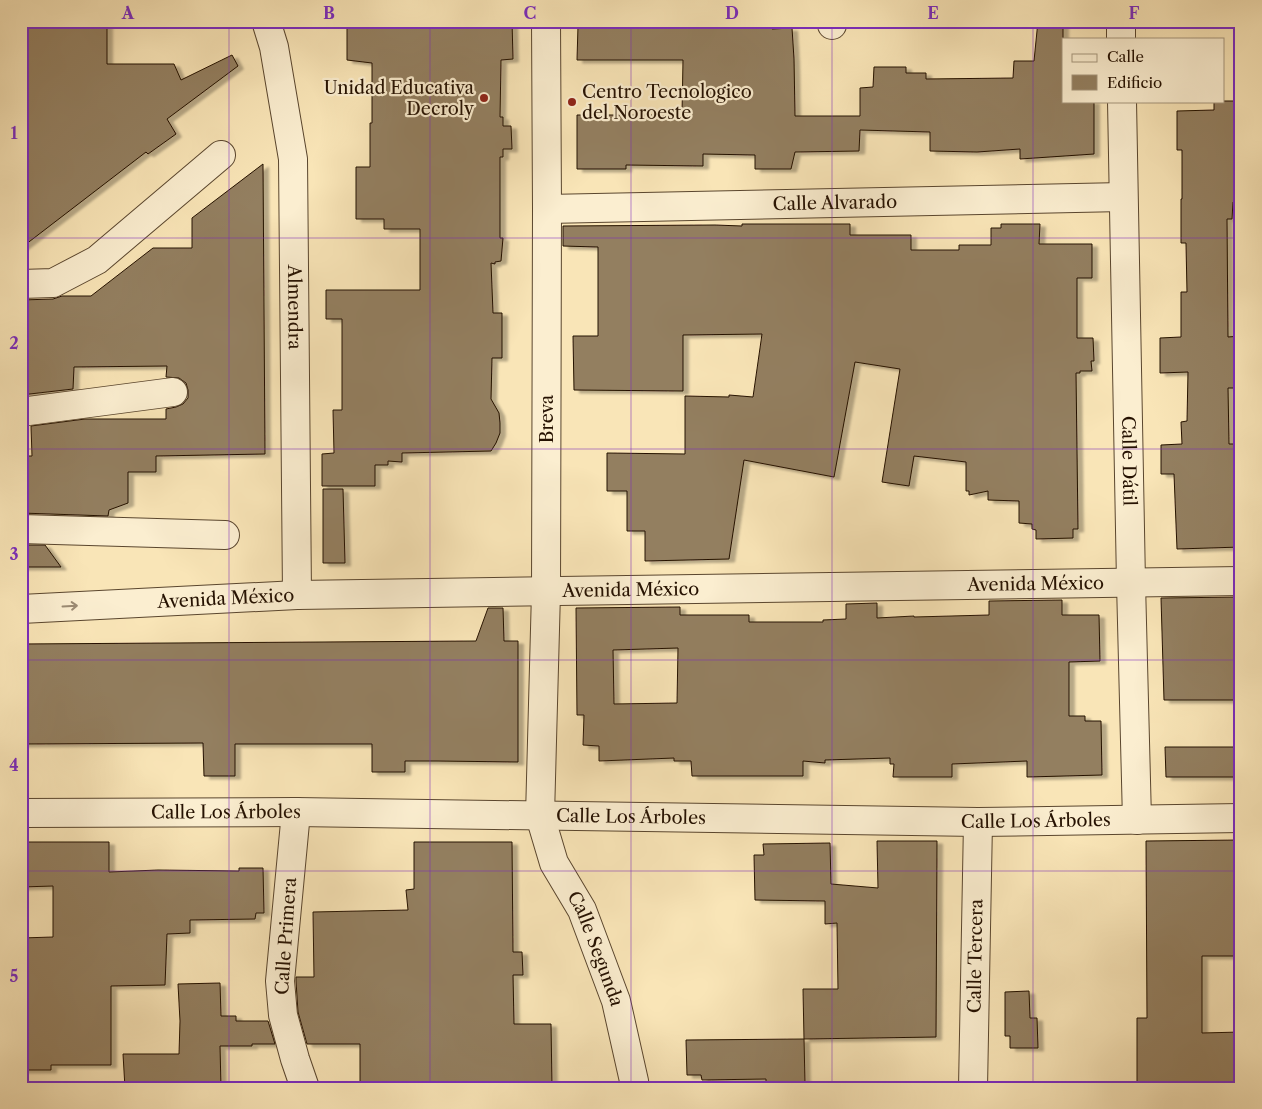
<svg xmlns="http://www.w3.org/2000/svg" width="1262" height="1109" viewBox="0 0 1262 1109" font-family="'Libre Caslon Text',serif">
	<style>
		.building { fill: #937f60; stroke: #251101; fill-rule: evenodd; filter: url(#shadow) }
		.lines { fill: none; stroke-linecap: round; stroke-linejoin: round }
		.minor-casing { stroke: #5a462e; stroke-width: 30 }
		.minor { stroke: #fbeed0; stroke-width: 28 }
		.oneway { stroke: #9b8b73 }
		.grid { fill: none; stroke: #7b2cbf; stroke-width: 1; stroke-opacity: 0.55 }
		.poi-dot { fill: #8f2418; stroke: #fbeed0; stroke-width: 2 }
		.labels { text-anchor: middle; stroke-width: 4.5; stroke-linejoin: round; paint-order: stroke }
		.poi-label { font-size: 18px; fill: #251101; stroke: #fbeed0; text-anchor: end }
		.street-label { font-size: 18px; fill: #251101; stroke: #fbeed0 }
		.neatline { fill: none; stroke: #7b2cbf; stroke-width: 2 }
		.grid-label { font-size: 16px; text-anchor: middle; font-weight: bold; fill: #7b2cbf }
	</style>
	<defs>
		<filter id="shadow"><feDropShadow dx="5.5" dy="3" stdDeviation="1" flood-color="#0004"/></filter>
	</defs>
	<rect width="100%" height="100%" fill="#f9e5b7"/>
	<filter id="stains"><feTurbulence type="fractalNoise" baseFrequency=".004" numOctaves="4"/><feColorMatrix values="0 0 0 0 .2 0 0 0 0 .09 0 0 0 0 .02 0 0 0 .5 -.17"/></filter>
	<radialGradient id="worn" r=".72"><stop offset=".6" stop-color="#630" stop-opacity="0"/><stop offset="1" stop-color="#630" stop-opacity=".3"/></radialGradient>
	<path class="building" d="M21 21H107V64H174L181 80 232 55 238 66 167 119 176 134 148 154 146 152 21 248Z
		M347 21H512L513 59 501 60 500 117H503V126H511L512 149H503V157H500V238H503L501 261 495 262V264L491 263 493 313H502V358H492L491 399 499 413 500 423V433L496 443 491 451 402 453V462L388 461V465H375V486H322V454L334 453 333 410H342V319H326V290H420V229H384V219H356V167H370V123H372V63L347 60Z
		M700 21H772V29L792 28 794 59 795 116H860V88L873 87 874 67H906V73H926V79L1013 78 1014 61H1034L1038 21H1063V101H1094V154L1020 159V149L977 152 930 151V132L860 130 859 151 795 152 791 169H755V155L703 154V166L626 165V169H577V115H682L683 60H577L578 26Z
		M1214 101H1241V202H1233L1232 219H1227L1228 337 1241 336V388H1228L1229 444H1241V547L1177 549 1174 474H1161V445L1182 444 1181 422 1187 421 1188 372 1160 373V338L1181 337V292H1187L1186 243H1181V199H1182V150H1177V111L1214 110Z
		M263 164 265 454 156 456V472H128V503L109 510 108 516 21 513V456H32L31 426 85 419H166V409L176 407 183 404 188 398V390L186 383 179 378 166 377 167 366 74 367 73 389 21 395V300L53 299 62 296H91L153 248H192V218Z
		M742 224H850V235H911V250H959V245H991V228H1001V224H1040L1039 244H1092V278H1077V338H1093L1094 361H1091L1092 371H1080V373H1076L1078 529H1073V538L1036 539V530L1032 529V524L1019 523V501L988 500V491L969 495V491H966V462L914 456 909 486 882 482 900 369 855 362 834 477 744 460 729 559 645 561V531H627V491H607V453L685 454V396L729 397V395L753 397 762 334 683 335V391L574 390 573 336H598V247L563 246V226L715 225 742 226Z
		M323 489H343L345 563H323Z
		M21 545H45L61 567H21Z
		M1241 597V700H1164L1161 598Z
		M1062 600V615H1099L1100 661 1069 662V716H1085V721H1101L1102 775 1027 777V761L952 764V777H893L894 764H890V758L825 760V763L803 761V776H692L691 761H674V758L599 761V746L583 745 584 715H577L576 608 680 607V615H749V622H823V620L846 619V604L877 603V618L914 616V617L989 615V601ZM678 648 677 703 614 704 613 650Z
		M488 608H503L504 641H518V762L437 761H405V772H372V744H235V776H204L203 743 21 744V644L476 641Z
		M1165 747H1241V777H1166Z
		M1241 840V956H1202V1033L1241 1032V1088H1137V1018H1147L1146 841Z
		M877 841H937L936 1037 804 1039 803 989H838L837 923 825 924V901L755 900 754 855H764L763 844 830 843 831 884 878 888Z
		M21 842H109V872L158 870 239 871V868H263L264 913H256L255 919 190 920V933L167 934 165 985 111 986V1065H51V1070H21V938L53 937V886L21 887Z
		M414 842H512L513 952H522L523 975H513L514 1024H551L552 1088H360V1044H307L298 1012 296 981V977H314L313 912 408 910 406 890 414 889Z
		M220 983 221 1016H236V1021H268L275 1044H252V1046H220L221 1088H125L123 1054H179L180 1021 178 984Z
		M1029 991 1030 1018H1037L1038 1048H1010V1036H1005V992Z
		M804 1039 805 1084 766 1086V1079L702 1080 701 1075H687L686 1040Z"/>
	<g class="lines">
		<defs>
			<g id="minor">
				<path id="s1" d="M266 21 274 47 293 159 297 595"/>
				<path id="s2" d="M546 21 547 209 546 592 540 816 554 863 582 910 616 1001 634 1081 635 1088"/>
				<path d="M832 21V25"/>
				<path d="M1121 21V39"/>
				<path id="s3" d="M1122 101 1131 583 1137 820"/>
				<path id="s4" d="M547 209 1123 197"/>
				<path d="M21 284 53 283 97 260 221 155"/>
				<path d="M21 412 173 392"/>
				<path d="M21 529 225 535"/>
				<path id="s5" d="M21 609 297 595 1241 581"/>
				<path d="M296 812 280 981 283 1015 295 1059 305 1088"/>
				<path id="s6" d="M21 813 296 812 978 822 1241 818"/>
				<path id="s7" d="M973 1088 978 822"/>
			</g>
		</defs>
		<use href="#minor" class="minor-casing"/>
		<use href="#minor" class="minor"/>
	</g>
	<defs><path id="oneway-shaft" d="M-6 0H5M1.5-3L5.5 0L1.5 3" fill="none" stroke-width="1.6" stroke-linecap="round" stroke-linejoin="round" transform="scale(1.25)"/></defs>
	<use class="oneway" href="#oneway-shaft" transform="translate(70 606) rotate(-3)"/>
	<path class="grid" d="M229 21V1088M430 21V1088M631 21V1088M832 21V1088M1033 21V1088M21 238H1241M21 449H1241M21 660H1241M21 871H1241"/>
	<g class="poi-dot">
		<circle cx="484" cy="98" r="5"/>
		<circle cx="572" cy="102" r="5"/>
	</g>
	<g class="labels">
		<g class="poi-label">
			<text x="474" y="94">Unidad Educativa<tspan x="474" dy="21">Decroly</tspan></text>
			<text x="582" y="98" text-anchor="start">Centro Tecnologico<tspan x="582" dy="21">del Noroeste</tspan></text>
		</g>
		<g class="street-label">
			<text dy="6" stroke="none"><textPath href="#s4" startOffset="288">Calle Alvarado</textPath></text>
			<text dy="6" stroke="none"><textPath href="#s1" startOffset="289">Almendra</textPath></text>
			<text transform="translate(547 419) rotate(-90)" y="6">Breva</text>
			<text dy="6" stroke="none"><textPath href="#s3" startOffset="360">Calle Dátil</textPath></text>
			<text dy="6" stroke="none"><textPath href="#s5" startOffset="1015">Avenida México</textPath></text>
			<text dy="6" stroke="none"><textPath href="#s5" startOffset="610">Avenida México</textPath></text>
			<text dy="6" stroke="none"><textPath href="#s5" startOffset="205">Avenida México</textPath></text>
			<text dy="6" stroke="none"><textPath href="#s6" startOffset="205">Calle Los Árboles</textPath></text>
			<text dy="6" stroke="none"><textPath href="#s6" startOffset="610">Calle Los Árboles</textPath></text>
			<text dy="6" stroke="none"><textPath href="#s6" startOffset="1015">Calle Los Árboles</textPath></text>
			<text transform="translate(286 936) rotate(-86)" y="6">Calle Primera</text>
			<text dy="6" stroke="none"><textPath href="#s2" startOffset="940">Calle Segunda</textPath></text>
			<text dy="6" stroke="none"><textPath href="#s7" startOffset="132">Calle Tercera</textPath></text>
		</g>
	</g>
	<rect width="1262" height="1109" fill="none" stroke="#f9e5b7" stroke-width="55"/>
	<rect x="1062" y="38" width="162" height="65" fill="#fbeed0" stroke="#a5967d"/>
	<rect x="1072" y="54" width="25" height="8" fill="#fbeed0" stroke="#a5967d"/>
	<text x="1107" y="62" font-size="15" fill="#251101">Calle</text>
	<rect x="1072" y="75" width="25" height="15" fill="#937f60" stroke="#a5967d"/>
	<text x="1107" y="88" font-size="15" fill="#251101">Edificio</text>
	<rect x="28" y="28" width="1206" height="1054" class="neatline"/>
	<g class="grid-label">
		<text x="128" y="19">A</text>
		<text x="329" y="19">B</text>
		<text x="530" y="19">C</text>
		<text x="732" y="19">D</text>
		<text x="933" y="19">E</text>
		<text x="1134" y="19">F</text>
		<text x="14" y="139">1</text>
		<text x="14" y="349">2</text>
		<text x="14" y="560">3</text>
		<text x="14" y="771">4</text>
		<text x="14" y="982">5</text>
	</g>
	<rect width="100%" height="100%" filter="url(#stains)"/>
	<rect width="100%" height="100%" fill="url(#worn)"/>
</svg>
